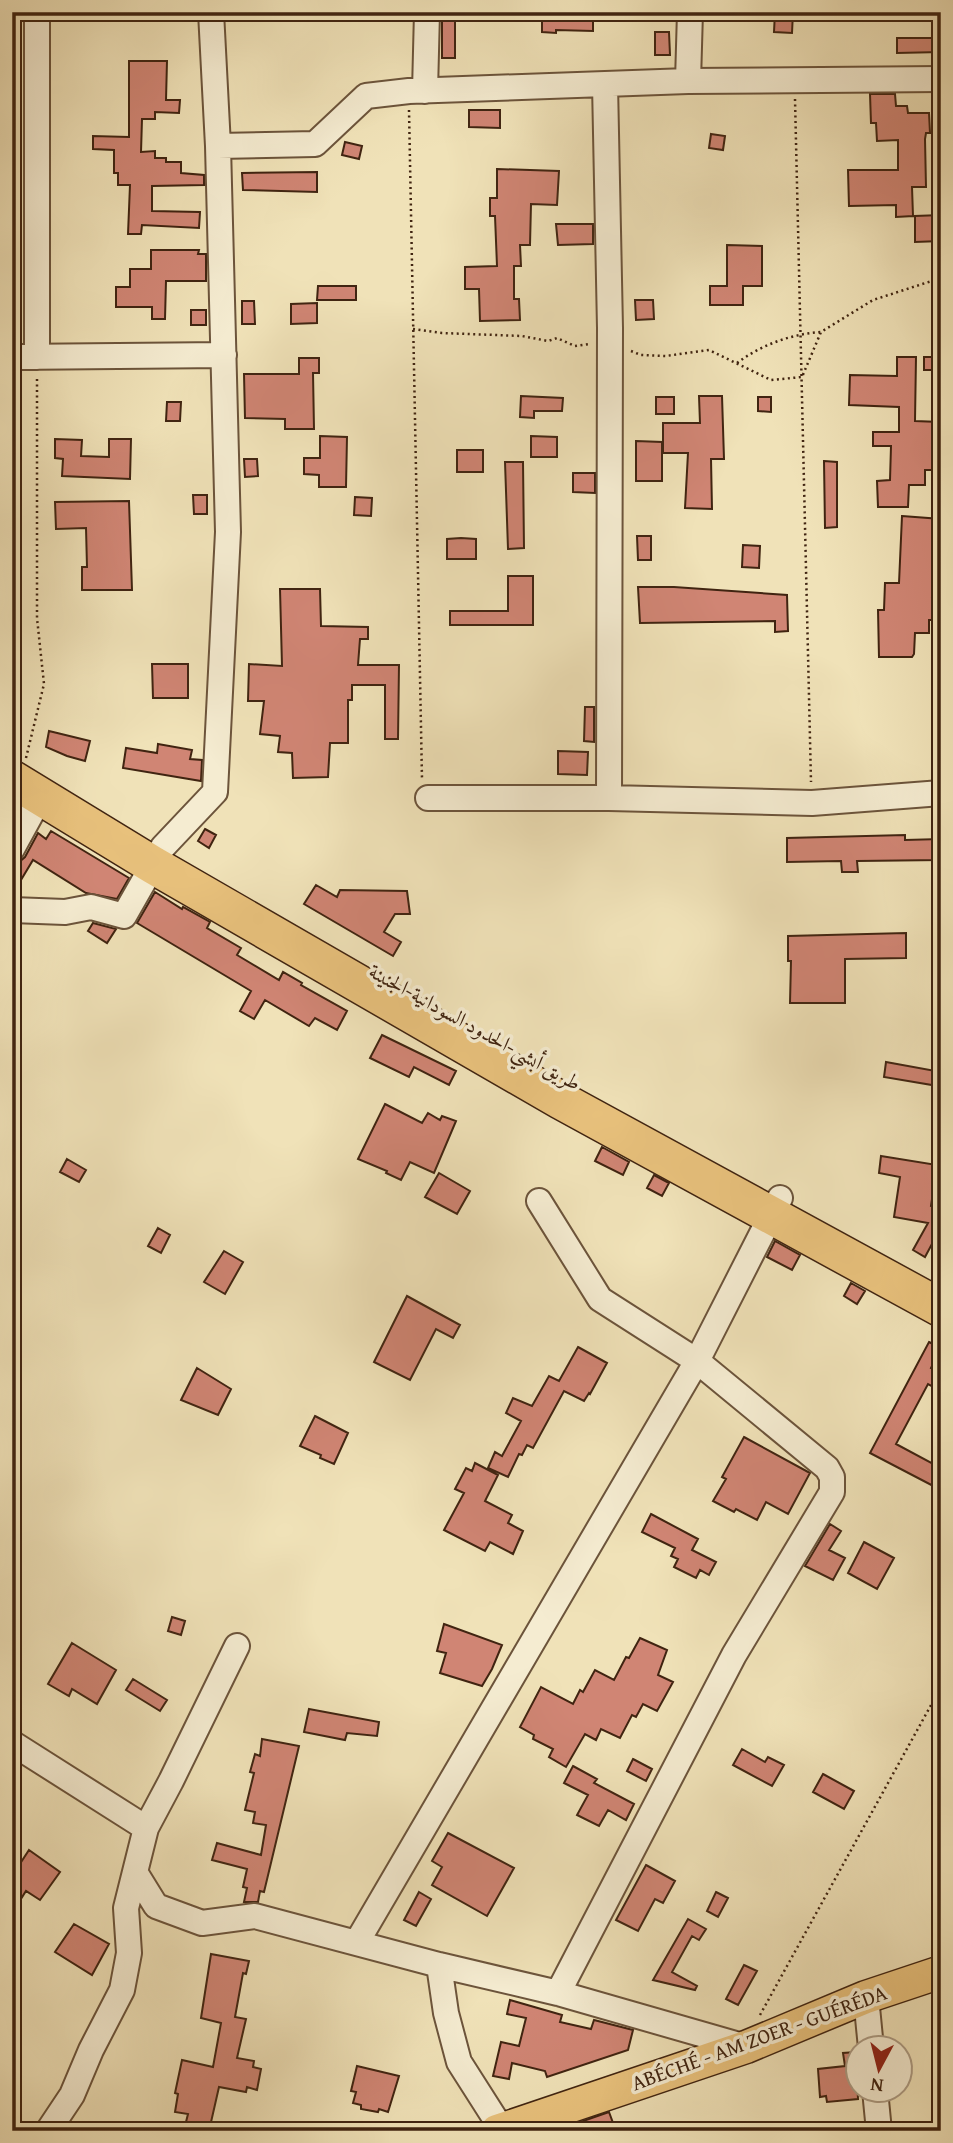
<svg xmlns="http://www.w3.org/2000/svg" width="953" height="2143" viewBox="0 0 953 2143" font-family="'Gentium Book Plus',Amiri,serif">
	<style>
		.building { fill: #d08574; stroke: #402411; stroke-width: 2 }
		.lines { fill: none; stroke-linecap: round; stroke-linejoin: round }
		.minor-casing { stroke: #6c543b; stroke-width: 28 }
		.major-casing { stroke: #402411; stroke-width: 35 }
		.highway-casing { stroke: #402411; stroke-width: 40 }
		.path { stroke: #402411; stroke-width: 2.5; stroke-dasharray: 2 3.5; stroke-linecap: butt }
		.minor { stroke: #f5ecd1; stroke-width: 24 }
		.major { stroke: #e8c17c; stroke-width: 32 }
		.highway { stroke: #e8c17c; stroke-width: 37 }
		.labels { text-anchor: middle; stroke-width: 7; stroke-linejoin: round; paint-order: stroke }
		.street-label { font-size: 21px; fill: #402411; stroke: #f5ecd1 }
	</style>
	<rect width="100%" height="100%" fill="#f0e2b8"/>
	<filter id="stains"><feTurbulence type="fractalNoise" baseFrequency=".00286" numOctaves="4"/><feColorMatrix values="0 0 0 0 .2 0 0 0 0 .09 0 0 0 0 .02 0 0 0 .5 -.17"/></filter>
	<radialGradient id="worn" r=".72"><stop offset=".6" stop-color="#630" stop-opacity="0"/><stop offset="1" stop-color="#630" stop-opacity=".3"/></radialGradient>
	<path class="building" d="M542 12 593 15V31L556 30V33L542 32Z
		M775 12H793L792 33 774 32Z
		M442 20H455V58H442Z
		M655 32H669L670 55H655Z
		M897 38H941V52L897 53Z
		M129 61H167L166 100H180L179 113 155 112V119H142L141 152 155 151V158H166V162H181V173L204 175V185L152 186V211L200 212 199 228 142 225 141 234H128L130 185H118V173H114V150L93 149V136L129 137Z
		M870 94H895L896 106H907L908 113H929L930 133H926L925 139 926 187H912L913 216 896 217V205L849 206 848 170H898V140L877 141 876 123H871Z
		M469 110H500V128L469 127Z
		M711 134 725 136 723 150 709 148Z
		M345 142 362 146 359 159 342 155Z
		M497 169 559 171 557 205 531 204 530 245H520L521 266H514V299H519L520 320 480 321 479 289H465V267L497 266 495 216H490V198H497Z
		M317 172V192L243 190 242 173Z
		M941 215V241L915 242V216Z
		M556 224H593V244L558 245Z
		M727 245 762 246V286H743V305H710V286H727Z
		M151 250H199L198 254H206V281H166L165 319H152V307H116V287H130V269H151Z
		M318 286H356V300H317Z
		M635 300H653L654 319 636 320Z
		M242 301H254L255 324H242Z
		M317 303V323L291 324V304Z
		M191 310H206V325H191Z
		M897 357H916L915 421 940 422 941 446H937V470H925V485H909L908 507H878L877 481 890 480 891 446H873V432H899V407L849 405 850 375 897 376Z
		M924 357H941V370H924Z
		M299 358H319V373H313L314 429H285V419L245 418 244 374H299Z
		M521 396 563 398 562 411H534V418L520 417Z
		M699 396H722L724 459H711L712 509 685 508 688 453H663V423H700Z
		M656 397H674V414H656Z
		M758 397H771V412L758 411Z
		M167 402H181L180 421H166Z
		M320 436 347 437 346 487H319V475L304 474V458H320Z
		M531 436 557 437V457H531Z
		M55 439 82 440 81 456 109 457V439H131L130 479 62 476 63 459 55 458Z
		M636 441 662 442V481H636Z
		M457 450H483V472H457Z
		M244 459H257L258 476 245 477Z
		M824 461 837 462V527L825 528Z
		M505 462H523L524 548 508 549Z
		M573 473H595V493L573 492Z
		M193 495H207V514H194Z
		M355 497 372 498 371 516 354 515Z
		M129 501 132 590H82V567H87L86 528 56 529 55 502Z
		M902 516 941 519V560H934L932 597H941V620H929V633H915L914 654 912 657H879L878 610H884L885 583H899Z
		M637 536H651V560H638Z
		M461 538 476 539V559H447V539Z
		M743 545 760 546 759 568 742 567Z
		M508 576H533V625H450V611H508Z
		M638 587H674L787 595 788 631 775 632V621L640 623Z
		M280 589H320L321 626 368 627V639H360L358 665H399L398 739H385V685H352V700H348V743H330L328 777 293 778 292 753 278 752 280 736 260 734 264 701H248L249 664 282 666Z
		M152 664H188V698H153Z
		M585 707H594V742L584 741Z
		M49 731 90 741 85 761 67 756 46 747Z
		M158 744 192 750 190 759 202 760 201 781 123 768 126 748 157 753Z
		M558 751 588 752 587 775 558 774Z
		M205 829 216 835 209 848 198 841Z
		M51 831 129 878 117 899 86 893 33 860 12 895V864L19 862 25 857 38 833 46 839Z
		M905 835V840L941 839V860L857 861 858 872H842L841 861 787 862V838Z
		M316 885 337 897 340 890 407 891 410 914H395L384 932 401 942 393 956 304 904Z
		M155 892 182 909 183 907 210 922 207 928 241 948 237 955 279 980 283 972 302 983 301 985 347 1011 337 1030 315 1018 309 1026 265 1000 254 1019 240 1011 251 991 137 923Z
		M93 923 116 929 107 943 88 931Z
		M906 933V958L845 959V1003H790L791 961H788V936Z
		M382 1035 456 1071 449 1085 414 1067 409 1077 370 1058Z
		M886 1062 941 1072 938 1086 884 1077Z
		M385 1104 422 1123 428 1113 440 1120 442 1116 456 1121 434 1173 410 1162 401 1180 386 1173 387 1171 358 1159Z
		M602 1147 629 1162 623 1175 595 1161Z
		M881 1156 937 1165 931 1206 937 1207 941 1200V1242H933L925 1257 913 1250 928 1223 894 1217 900 1177 879 1173Z
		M67 1159 86 1170 79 1182 60 1172Z
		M439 1173 470 1191 457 1214 425 1197Z
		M654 1175 669 1183 662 1196 647 1188Z
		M158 1228 170 1235 161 1253 148 1246Z
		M775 1241 800 1255 792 1270 767 1257Z
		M224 1251 243 1262 225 1294 204 1282Z
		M851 1283 865 1291 857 1304 844 1296Z
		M407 1296 460 1325 453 1338 436 1329 410 1380 374 1362Z
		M929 1342 941 1348 931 1368 941 1373V1391L928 1384 896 1444 941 1468V1490L870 1453Z
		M578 1347 607 1363 590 1394 589 1393 584 1401 564 1391 533 1448 527 1445 522 1455 519 1454 508 1477 488 1468 495 1452 502 1456 521 1421 506 1413 513 1398 532 1406 549 1376 559 1381Z
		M197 1368 231 1389 218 1415 181 1400Z
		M315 1416 348 1433 334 1464 320 1458 321 1455 300 1446Z
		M744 1437 810 1473 788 1514 766 1502 757 1520 736 1509 734 1512 713 1501 726 1479 722 1477Z
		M475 1463 498 1475 485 1501 512 1515 508 1523 523 1531 513 1554 490 1542 485 1551 444 1530 464 1493 455 1489 466 1468 472 1471Z
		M651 1514 698 1539 692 1550 716 1562 709 1575 700 1570 696 1578 674 1567 678 1559 671 1556 675 1548 642 1532Z
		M830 1524 841 1531 829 1550 845 1558 833 1580 805 1566Z
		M864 1542 894 1558 877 1589 848 1573Z
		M172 1617 185 1621 181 1635 168 1631Z
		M444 1624 502 1645 492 1669 482 1686 440 1673 446 1653 437 1651Z
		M640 1638 667 1650 658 1675 673 1682 657 1711 643 1704 636 1717 632 1715 620 1738 601 1729 596 1740 585 1734 566 1767 549 1757 553 1749 533 1739 534 1735 520 1727 541 1687 573 1704 580 1690 583 1692 595 1670 614 1680 626 1657 629 1658Z
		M72 1643 116 1670 97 1704 72 1689 69 1696 48 1684Z
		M133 1679 167 1700 160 1711 126 1690Z
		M309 1709 379 1722 377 1736 347 1733 345 1740 304 1732Z
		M262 1739 299 1746 264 1892 260 1891 258 1902H244L247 1888 243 1887 247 1869 212 1860 217 1843 261 1855 266 1825 253 1823 255 1812 245 1810 254 1773 250 1772 255 1754 260 1756Z
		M742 1749 765 1762 768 1757 784 1765 772 1786 733 1765Z
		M633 1759 652 1769 646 1781 627 1771Z
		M573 1766 597 1779 594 1783 634 1804 626 1820 608 1810 599 1826 577 1815 588 1795 564 1783Z
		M823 1774 854 1791 844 1809 813 1792Z
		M448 1833 514 1868 487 1916 432 1885 442 1867 432 1861Z
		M29 1850 60 1872 40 1900 26 1891 12 1913V1876Z
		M646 1865 675 1881 663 1903 655 1899 638 1931 616 1920Z
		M419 1892 431 1899 416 1926 404 1920Z
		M716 1892 728 1898 718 1917 707 1911Z
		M688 1919 706 1929 699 1940 692 1936 672 1972 697 1986 695 1990 653 1980Z
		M74 1924 109 1944 92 1975 55 1952Z
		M211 1954 249 1961 246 1974 243 1973 235 2017 246 2019 237 2058 254 2061 253 2067 261 2069 257 2090 247 2087 246 2092 219 2087 209 2131H207L185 2126 188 2114 175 2112 178 2094 175 2093 182 2060 213 2067 221 2023 201 2018Z
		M744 1965 757 1971 738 2005 726 1999Z
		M510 2000 562 2015 560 2022 591 2029 594 2020 633 2030 628 2050 547 2077 545 2071 512 2063 509 2079 493 2076 501 2042 519 2046 526 2018 507 2014Z
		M856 2052 858 2099 827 2102 826 2096 820 2097 818 2069 845 2066 843 2053Z
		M357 2066 399 2076 388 2112 379 2109 378 2112 361 2109V2105L353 2103 356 2092 351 2091Z
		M609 2112 616 2131H561L560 2129Z"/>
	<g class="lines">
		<defs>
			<path id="minor" d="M37 12V357
				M688 81 690 12
				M605 84 610 328 609 798
				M425 91 427 12
				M218 146 315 144 366 96 409 91 688 81 941 79
				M12 357 224 355
				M428 798H609L812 803 941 793
				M163 847 215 792 228 532 218 146 211 12
				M12 849 41 796
				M12 910 65 912 91 907 124 916 153 865
				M539 1201 600 1299 697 1361 827 1468 832 1477V1492L734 1655 558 1993
				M12 1743 146 1828
				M135 1872 156 1906 202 1923 255 1916 439 1965 558 1993 746 2047
				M357 1942 697 1361 780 1198
				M439 1965 446 2013 459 2062 503 2131
				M866 1997 871 2048
				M875 2090 879 2131
				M48 2131 72 2095 91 2050 122 1990 129 1953 126 1908 146 1828 171 1781 237 1646"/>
			<path id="major" d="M497 2131 746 2047 866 1997 941 1972"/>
			<path id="highway" d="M12 779 153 865 560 1100 941 1308"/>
		</defs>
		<use href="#minor" class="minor-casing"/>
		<use href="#major" class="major-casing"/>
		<use href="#highway" class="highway-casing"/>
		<path class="path" d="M795 99 811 782
			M409 110 422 779
			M413 329 442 333 522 336 548 341 557 338 575 346 589 344
			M631 351 641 355 666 356 709 350 771 380 802 377 821 332 873 300 941 278
			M737 363C761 345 791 334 821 332
			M26 758 44 684 37 618V379
			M760 2015 941 1687"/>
		<use href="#minor" class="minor"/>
		<use href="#major" class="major"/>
		<use href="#highway" class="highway"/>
	</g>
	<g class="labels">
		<g class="street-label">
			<text transform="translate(475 1027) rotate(29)" y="7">طريق أبشي-الحدود السودانية-الجنينة</text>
			<text transform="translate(759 2038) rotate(-20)" y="7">ABÉCHÉ - AM ZOER - GUÉRÉDA</text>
		</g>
	</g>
	<rect width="953" height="2143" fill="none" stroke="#f0e2b8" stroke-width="42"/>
	<rect x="14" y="14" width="925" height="2115" fill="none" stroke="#402411" stroke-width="3.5"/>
	<rect x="21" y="21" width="911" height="2101" fill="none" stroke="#402411" stroke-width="2"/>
	<g transform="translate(879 2069) rotate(187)"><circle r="33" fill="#f5ecd1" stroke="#ad9c84" stroke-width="2"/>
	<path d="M0-5L12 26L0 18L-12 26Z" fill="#8f2418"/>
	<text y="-10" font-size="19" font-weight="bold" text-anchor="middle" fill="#402411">N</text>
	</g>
	<rect width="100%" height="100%" filter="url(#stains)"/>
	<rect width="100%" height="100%" fill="url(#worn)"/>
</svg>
